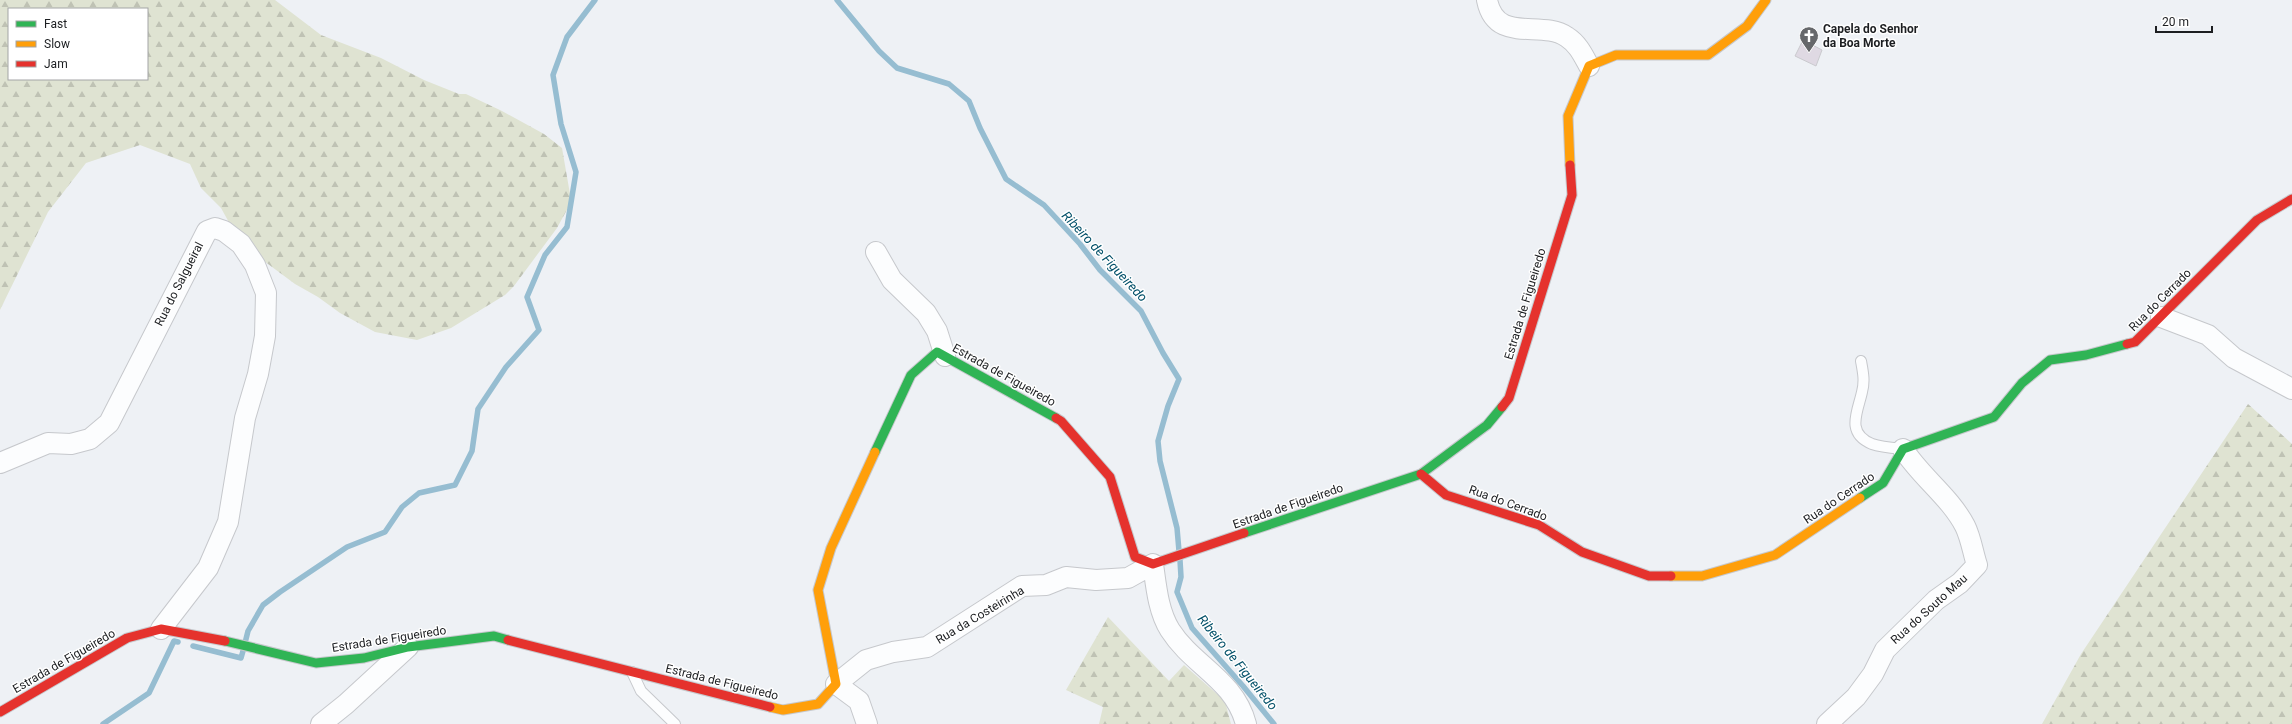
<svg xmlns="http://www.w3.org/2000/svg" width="2292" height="724" viewBox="0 0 2292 724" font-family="Roboto,sans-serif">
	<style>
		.forest { fill: url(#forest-firs); fill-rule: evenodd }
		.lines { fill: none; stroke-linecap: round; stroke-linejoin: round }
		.stream { stroke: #96bdd1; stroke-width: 5.5 }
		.building { fill: #dfd9e3; stroke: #cacace }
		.lane-casing { stroke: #c6c8cc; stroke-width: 12 }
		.street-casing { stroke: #c6c8cc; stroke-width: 22 }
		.fast-casing { stroke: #c6c8cc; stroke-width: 11 }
		.slow-casing { stroke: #c6c8cc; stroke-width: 11 }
		.jam-casing { stroke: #c6c8cc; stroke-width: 11 }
		.lane { stroke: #fcfdfe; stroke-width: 10 }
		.street { stroke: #fcfdfe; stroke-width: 20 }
		.fast { stroke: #30b455; stroke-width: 9 }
		.slow { stroke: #ff9f0a; stroke-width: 9 }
		.jam { stroke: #e5322d; stroke-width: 9 }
		.labels { text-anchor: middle; stroke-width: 3; stroke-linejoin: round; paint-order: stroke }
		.poi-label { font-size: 12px; font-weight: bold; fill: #1c1e21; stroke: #fff; text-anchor: start }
		.street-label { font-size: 12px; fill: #1c1e21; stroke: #fff }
		.water-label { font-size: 13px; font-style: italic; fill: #004f68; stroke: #fff }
	</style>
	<defs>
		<pattern id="forest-firs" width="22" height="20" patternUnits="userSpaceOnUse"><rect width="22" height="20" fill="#dfe3d2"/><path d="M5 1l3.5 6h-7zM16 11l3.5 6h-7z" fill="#bfc2b4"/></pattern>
	</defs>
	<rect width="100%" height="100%" fill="#eef1f5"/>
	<path class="forest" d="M0 0H275L321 35 381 58 424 80 459 94H466L502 111 544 134 562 148 570 194 569 206 557 228 514 286 505 295 451 328 417 340 375 332 340 313 318 297 295 284 241 244 221 208 201 188 190 164 140 145 86 163 48 212 0 310ZM9 9H147V79H9Z
		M2248 404 2292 444V724H2042L2081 654Z
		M1108 617 1169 681 1184 665 1225 701 1231 724H1099L1103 707 1066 690Z"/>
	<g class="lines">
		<path class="stream" d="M837 0 879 51 897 68 949 84 969 101 980 128 1006 179 1044 205 1080 244 1100 270 1141 311 1163 353 1179 379 1168 406 1158 441 1160 461 1177 528 1179 551
			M1180 560 1181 577 1177 592 1192 628 1243 686 1274 724
			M245 643 248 631 263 605 280 592 347 547 385 532 402 507 419 493 455 485 472 451 478 409 506 367 539 330 527 297 545 255 567 227 576 172 561 124 553 75 567 37 595 0
			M193 646 241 658 243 651
			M103 724 149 693 174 641 178 642"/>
	</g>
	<path class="building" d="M1803 40 1822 50 1816 66 1795 56Z"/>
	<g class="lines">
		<defs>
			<path id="lane" d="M1861 361C1863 372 1865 381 1862 392 1858 411 1845 433 1872 444 1881 447 1893 448 1903 449
				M632 672 641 691 675 724"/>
			<path id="street" d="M1487 0C1496 45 1541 19 1567 37 1578 44 1583 55 1589 66
				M876 252 892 280 926 313 937 331 945 356
				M2161 317 2208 335 2234 358 2292 389
				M0 463 48 443 71 444 90 439 109 423 207 231 215 228 224 231 241 244 255 265 266 293 265 336 258 374 245 418 228 522 208 568 161 629
				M321 724 346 704 408 647
				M867 724 859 701 836 684 866 660 893 652 927 647 1022 586 1046 585 1066 577 1096 580 1128 578 1153 564C1156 585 1158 611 1170 630 1193 666 1234 679 1246 724
				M1827 724 1856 697 1873 674 1885 650 1936 600 1960 583 1977 565C1973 553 1971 538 1965 526 1950 497 1921 477 1903 449"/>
			<path id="fast" d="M875 452 911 375 937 352 1056 418
				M1860 498 1883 483 1903 449 1994 417 2022 383 2050 360 2086 355 2127 344
				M1244 533 1421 474 1487 425 1502 407
				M225 641 316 663 364 658 408 647 494 636 508 640"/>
			<path id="slow" d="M1570 165 1568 116 1589 66 1616 55H1708L1747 26 1766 0
				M1671 576H1702L1775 555 1860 498
				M770 707 783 710 818 704 836 684 818 590 831 548 875 452"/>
			<path id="jam" d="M2127 344 2135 342 2257 220 2292 199
				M1502 407 1509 398 1572 195 1570 165
				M1056 418 1061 421 1110 477 1135 557 1153 564 1244 533
				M1421 474 1446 495 1539 525 1582 552 1649 576H1671
				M508 640 770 707
				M0 712 127 638 161 629 225 641"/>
		</defs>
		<use href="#lane" class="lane-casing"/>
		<use href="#street" class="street-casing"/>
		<use href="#fast" class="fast-casing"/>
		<use href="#slow" class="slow-casing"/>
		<use href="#jam" class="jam-casing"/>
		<use href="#lane" class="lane"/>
		<use href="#street" class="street"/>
		<use href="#fast" class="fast"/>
		<use href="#slow" class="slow"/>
		<use href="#jam" class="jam"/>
	</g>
	<defs>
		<symbol id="church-pin" viewBox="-11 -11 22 30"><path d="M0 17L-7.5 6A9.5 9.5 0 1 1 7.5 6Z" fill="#66686b" stroke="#fff"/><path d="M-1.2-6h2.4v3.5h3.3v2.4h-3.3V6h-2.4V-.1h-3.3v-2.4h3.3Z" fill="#fff"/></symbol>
	</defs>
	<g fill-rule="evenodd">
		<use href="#church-pin" x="1798" y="25" width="22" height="30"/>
	</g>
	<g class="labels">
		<g class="poi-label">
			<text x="1823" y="33">Capela do Senhor<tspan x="1823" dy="14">da Boa Morte</tspan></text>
		</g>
		<g class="street-label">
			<text transform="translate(179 284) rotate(-63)" y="4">Rua do Salgueiral</text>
			<text transform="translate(2160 300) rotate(-45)" y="4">Rua do Cerrado</text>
			<text transform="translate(1525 304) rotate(-73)" y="4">Estrada de Figueiredo</text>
			<text transform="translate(1004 375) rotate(29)" y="4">Estrada de Figueiredo</text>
			<text transform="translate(1839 498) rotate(-34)" y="4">Rua do Cerrado</text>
			<text transform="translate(1508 503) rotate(20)" y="4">Rua do Cerrado</text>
			<text transform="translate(1288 506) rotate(-19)" y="4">Estrada de Figueiredo</text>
			<text transform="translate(1929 609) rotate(-42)" y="4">Rua do Souto Mau</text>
			<text transform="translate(980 615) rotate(-31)" y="4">Rua da Costeirinha</text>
			<text transform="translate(389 639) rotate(-9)" y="4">Estrada de Figueiredo</text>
			<text transform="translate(64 661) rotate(-30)" y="4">Estrada de Figueiredo</text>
			<text transform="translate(722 682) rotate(14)" y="4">Estrada de Figueiredo</text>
		</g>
		<g class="water-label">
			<text transform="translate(1105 256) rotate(47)" y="5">Ribeiro de Figueiredo</text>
			<text transform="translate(1238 662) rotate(51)" y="5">Ribeiro de Figueiredo</text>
		</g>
	</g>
	<rect x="8" y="8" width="140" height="72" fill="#ffffff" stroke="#a4a5a6"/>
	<rect x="16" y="21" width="20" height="6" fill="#30b455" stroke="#a4a5a6"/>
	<text x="44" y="28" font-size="12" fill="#1c1e21">Fast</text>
	<rect x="16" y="41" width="20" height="6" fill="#ff9f0a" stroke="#a4a5a6"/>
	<text x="44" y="48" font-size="12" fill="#1c1e21">Slow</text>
	<rect x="16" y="61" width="20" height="6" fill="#e5322d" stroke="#a4a5a6"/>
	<text x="44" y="68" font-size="12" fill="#1c1e21">Jam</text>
	<path d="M2156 26v6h56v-6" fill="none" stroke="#1c1e21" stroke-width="2"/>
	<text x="2162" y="26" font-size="12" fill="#1c1e21" stroke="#ffffff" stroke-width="3" paint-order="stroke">20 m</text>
</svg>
